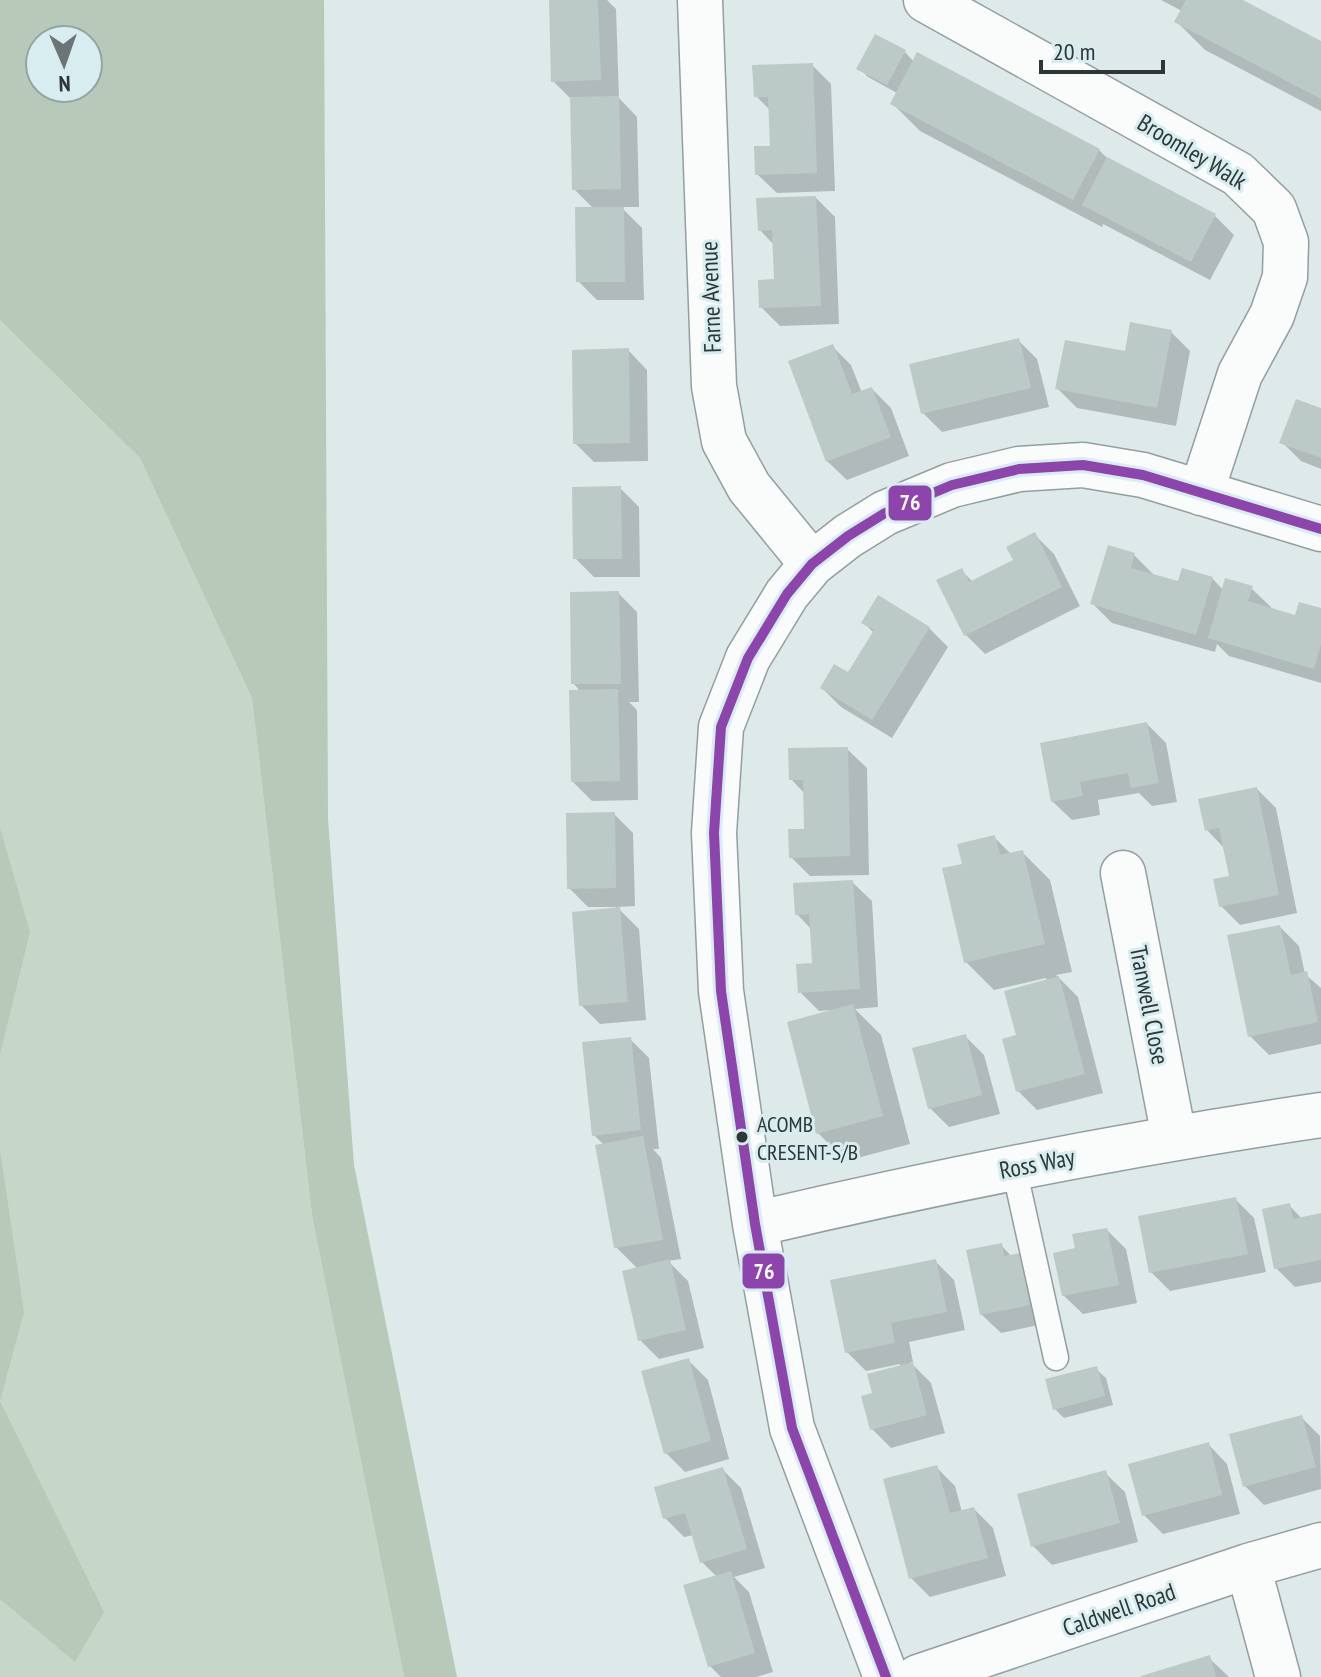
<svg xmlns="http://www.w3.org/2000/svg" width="1321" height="1677" viewBox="0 0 1321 1677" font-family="'PT Sans Narrow',sans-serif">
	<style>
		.green { fill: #c6d6c8 }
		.forest { fill: #b7c9b8; fill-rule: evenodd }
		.shadow { fill: #0003 }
		.building { fill: #bccac7 }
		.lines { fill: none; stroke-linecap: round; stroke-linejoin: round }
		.lane-casing { stroke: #959e9f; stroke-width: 27 }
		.street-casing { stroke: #959e9f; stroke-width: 47 }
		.lane { stroke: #fafcfc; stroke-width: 24 }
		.street { stroke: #fafcfc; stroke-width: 44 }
		.bus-1-casing { stroke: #d8edf0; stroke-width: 16 }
		.bus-1 { stroke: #8e44ad; stroke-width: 10 }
		.bus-dot { fill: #2e3637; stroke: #d8edf0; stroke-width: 3 }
		.labels { text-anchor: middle; stroke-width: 6; stroke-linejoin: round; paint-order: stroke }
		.bus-label { font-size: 22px; fill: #2e3637; stroke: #d8edf0; text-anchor: start }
		.street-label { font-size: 24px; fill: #2e3637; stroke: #d8edf0 }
		.line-badge { stroke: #d8edf0; stroke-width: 3 }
		.badge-label { font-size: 22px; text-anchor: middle; font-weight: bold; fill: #fff }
	</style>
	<rect width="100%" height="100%" fill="#dee9ea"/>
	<path class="green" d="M0 320 140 458 252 698 312 1215 404 1677H0Z"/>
	<path class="forest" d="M0 0H324L328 819 354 1165 457 1677H404L312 1215 252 698 140 458 0 320ZM88 40V88H40V40Z
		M0 828 30 932 0 1054Z
		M0 1150 24 1312 0 1401 104 1612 75 1662 0 1599Z"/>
	<path class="shadow" d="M551 0H607L616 9 619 98 637 117 639 207H621L642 228 644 300H597L578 281 594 209 574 189 572 100 553 81Z
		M1161 0H1239L1321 43V111L1205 50 1177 22 1182 11Z
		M905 52 914 62 1099 150 1108 159 1215 216 1234 235 1210 280 1103 224 1102 227 920 131 892 103 897 93 868 77 859 68Z
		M812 65 831 84 835 191 777 193 757 174 772 148 771 111 756 96Z
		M816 198 835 217 839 324 780 326 761 307 776 280 774 245 760 230Z
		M1171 332 1190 351 1176 426 1077 408 1058 389Z
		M1018 340 1037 359 1049 407 942 432 923 413Z
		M832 346 851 365 862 393 872 389 891 408 909 456 847 480 827 461Z
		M628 350 647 370 648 461 594 462 575 443Z
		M1321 410V469L1301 461 1282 442Z
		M620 488 639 507 640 577H594L575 558Z
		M1035 535 1054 554 1080 606 985 654 966 635 961 570 973 582 1015 561Z
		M1134 555 1153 574 1152 576 1179 584 1212 578 1224 591 1251 588 1271 607 1270 610 1297 618 1321 610V683L1229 656 1217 644 1215 652 1112 623 1093 604Z
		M618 593 637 612 639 702H629L637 710 638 800 592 801 573 782 581 692 573 683Z
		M864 623 929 628 948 647 892 738 841 707 822 688 849 675 874 633Z
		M1147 724 1166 743 1177 802 1152 806 1139 793 1098 800 1100 815 1072 820 1052 801Z
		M847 749 867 768 869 875 810 876 791 857 806 832 805 794 791 779Z
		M1257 789 1276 808 1297 913 1240 925 1221 906 1231 878 1225 849 1207 830Z
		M614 814 633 833 635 906 617 907 639 929 646 1020 600 1024 581 1005 616 907H588L569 888Z
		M994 837 1012 855 1022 852 1050 880 1072 972 1056 975 1078 997 1103 1093 1037 1110 1018 1091 1019 1036 1047 981 1046 978 994 990 966 962 964 866Z
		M852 882 872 901 878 1007 855 1009 881 1035 910 1144 846 1161 818 1133 832 1010 819 1011 800 992 814 965 812 930 797 914Z
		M1280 927 1299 946 1305 974 1321 988V1044L1269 1055 1250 1036Z
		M965 1036 984 1055 1000 1114 949 1127 930 1108Z
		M630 1039 649 1058 659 1149H653L661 1158 681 1259 668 1261 688 1281 704 1348 659 1359 640 1340 638 1269 616 1247 605 1146 594 1135Z
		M1235 1199 1254 1218 1266 1272 1170 1291 1151 1272Z
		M1289 1205 1302 1219 1321 1215V1282L1295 1287 1276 1268Z
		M1107 1230 1126 1249 1137 1303 1083 1314 1063 1295 1077 1250Z
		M1001 1245 1012 1257 1019 1255 1038 1275 1048 1323 1001 1333 981 1314Z
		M935 1261 954 1280 965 1330 909 1342 913 1362H910L931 1383 945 1433 891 1448 872 1429 874 1394 900 1367V1364L866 1371 847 1352Z
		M688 1360 708 1380 729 1459 685 1472 666 1453Z
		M1096 1369 1106 1378 1113 1405 1064 1418 1055 1409Z
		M1301 1417 1320 1436 1321 1489 1264 1505 1245 1486Z
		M1208 1444 1227 1464 1240 1514 1163 1534 1144 1515Z
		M936 1467 955 1486 962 1512 974 1509 993 1528 1006 1576 930 1597 911 1578Z
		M722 1469 741 1488 765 1568 734 1577 749 1592 773 1672 756 1677H721L710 1666 717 1577 702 1562 694 1535 684 1537 665 1518Z
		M1105 1473 1125 1492 1138 1542 1052 1565 1033 1546Z
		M1209 1658 1229 1677H1145Z"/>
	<path class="building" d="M549 0H598L601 80 551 82Z
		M1186 0H1243L1321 41V99L1174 22Z
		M875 34 906 50 887 85 856 69Z
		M917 52 1100 149 1073 200 890 104Z
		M813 63 817 173 755 175 754 146H770L768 97H754L752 65Z
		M619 96 621 189 572 190 570 97Z
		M1107 157 1216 214 1191 262 1082 205Z
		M816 196 821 306 759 308 758 280 774 279 772 230 758 231 756 198Z
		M575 207H624L625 282H576Z
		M1130 322 1172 330 1157 408 1055 389 1065 340 1125 351Z
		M1019 338 1031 388 921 414 909 364Z
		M833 344 852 394 872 387 891 437 826 462 788 361Z
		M629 348 630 443 573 444 572 350Z
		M1296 399 1321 408V458L1279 443Z
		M621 486 622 559H573L572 487Z
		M1035 532 1062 587 964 636 936 580 962 568 969 582 1013 560 1006 547Z
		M1108 545 1135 553 1131 568 1178 581 1182 568 1213 577 1196 635 1090 604Z
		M1225 578 1253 586 1248 601 1295 615 1299 602 1321 608V644L1314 669 1208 638Z
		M619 591 621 684H571L570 592Z
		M878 595 930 627 872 720 820 688 834 664 848 672 874 630 861 623Z
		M618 689 620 781 571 782 569 690Z
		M1147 722 1159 783 1131 788 1128 773 1080 782 1083 796 1051 802 1040 743Z
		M848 747 850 856 789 858 788 829H804L803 780H789L788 748Z
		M1257 787 1279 895 1219 907 1213 879 1229 876 1219 828 1205 831 1198 799Z
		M615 812 616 888 567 889 566 813Z
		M995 835 1000 855 1023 850 1045 944 964 963 942 868 962 864 957 844Z
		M853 880 860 989 798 993 796 964 812 963 809 914 795 915 793 883Z
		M620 907 628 1002 579 1006 572 912Z
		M1280 925 1291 975 1307 971 1318 1022 1248 1037 1227 935Z
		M1059 976 1085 1074 1016 1092 1002 1039 1016 1035 1004 991Z
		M853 1004 883 1116 816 1134 787 1022Z
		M966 1034 982 1095 928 1109 912 1048Z
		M631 1037 641 1130 592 1136 582 1042Z
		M643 1136 663 1240 614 1248 595 1145Z
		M1236 1197 1248 1254 1149 1273 1138 1216Z
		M1290 1203 1293 1219 1321 1213V1260L1274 1269 1262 1209Z
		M1107 1228 1119 1285 1062 1296 1053 1253 1075 1248 1072 1234Z
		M1002 1243 1004 1256 1020 1253 1030 1305 980 1315 966 1250Z
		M670 1259 686 1330 638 1341 622 1271Z
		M936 1259 947 1312 891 1323 895 1343 845 1353 830 1280Z
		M689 1358 711 1441 664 1454 641 1371Z
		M913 1362 927 1415 870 1430 861 1396 872 1393 867 1374Z
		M1097 1366 1105 1396 1053 1410 1045 1379Z
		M1302 1415 1316 1467 1243 1487 1229 1434Z
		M1209 1442 1222 1495 1142 1516 1128 1464Z
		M937 1465 950 1513 974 1507 988 1558 909 1579 883 1479Z
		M723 1467 747 1549 700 1563 685 1513 663 1519 654 1487Z
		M1106 1470 1120 1523 1031 1547 1017 1494Z
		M731 1571 755 1653 708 1667 683 1585Z
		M1210 1655 1216 1677H1141V1676Z"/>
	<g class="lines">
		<defs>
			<path id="lane" d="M1014 1168 1056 1358"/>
			<path id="street" d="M700 0 714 386 724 441 749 487 812 564
				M926 0 1238 174 1274 209 1286 242 1285 277 1272 315 1240 374 1201 493
				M1123 873 1174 1137
				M755 1224C942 1180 1131 1143 1321 1115
				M1248 1566 1278 1677
				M886 1677 792 1428 755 1224 721 991 714 833 721 727 748 658 787 594 812 564 848 536 885 513 952 485 1019 469 1083 465 1143 475 1321 529
				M918 1677 1248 1566 1321 1545"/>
		</defs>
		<use href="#lane" class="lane-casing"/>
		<use href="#street" class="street-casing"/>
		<use href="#lane" class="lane"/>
		<use href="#street" class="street"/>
		<defs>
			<path id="bus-1" d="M886 1677 792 1428 755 1224 721 991 714 833 721 727 748 658 787 594 812 564 848 536 885 513 952 485 1019 469 1083 465 1143 475 1321 529"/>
		</defs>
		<use href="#bus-1" class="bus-1-casing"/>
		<use href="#bus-1" class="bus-1"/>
	</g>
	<circle class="bus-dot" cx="742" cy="1137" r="7"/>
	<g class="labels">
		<g class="bus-label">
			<text x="757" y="1132">ACOMB<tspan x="757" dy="28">CRESENT-S/B</tspan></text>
		</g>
		<g class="street-label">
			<text transform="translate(1192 152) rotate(31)" y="8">Broomley Walk</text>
			<text transform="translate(711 297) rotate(-92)" y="8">Farne Avenue</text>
			<text transform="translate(1149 1005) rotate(79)" y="8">Tranwell Close</text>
			<text transform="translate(1037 1164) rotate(-11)" y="8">Ross Way</text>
			<text transform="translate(1119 1610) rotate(-19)" y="8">Caldwell Road</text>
		</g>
	</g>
	<g class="line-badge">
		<rect x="887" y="484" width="46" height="38" rx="8" fill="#8e44ad"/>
		<rect x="741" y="1252" width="45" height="38" rx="8" fill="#8e44ad"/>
	</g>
	<g class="badge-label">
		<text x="910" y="510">76</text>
		<text x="764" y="1279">76</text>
	</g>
	<g transform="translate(64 64) rotate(178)"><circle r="38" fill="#d8edf0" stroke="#94a4a6" stroke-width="2"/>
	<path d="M0-6L14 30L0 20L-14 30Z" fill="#6c7576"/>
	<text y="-12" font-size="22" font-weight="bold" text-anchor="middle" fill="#2e3637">N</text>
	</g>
	<path d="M1041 60v12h122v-12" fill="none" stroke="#2e3637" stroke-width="4"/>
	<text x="1053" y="60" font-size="24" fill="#2e3637" stroke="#d8edf0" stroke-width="6" paint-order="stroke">20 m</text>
</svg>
